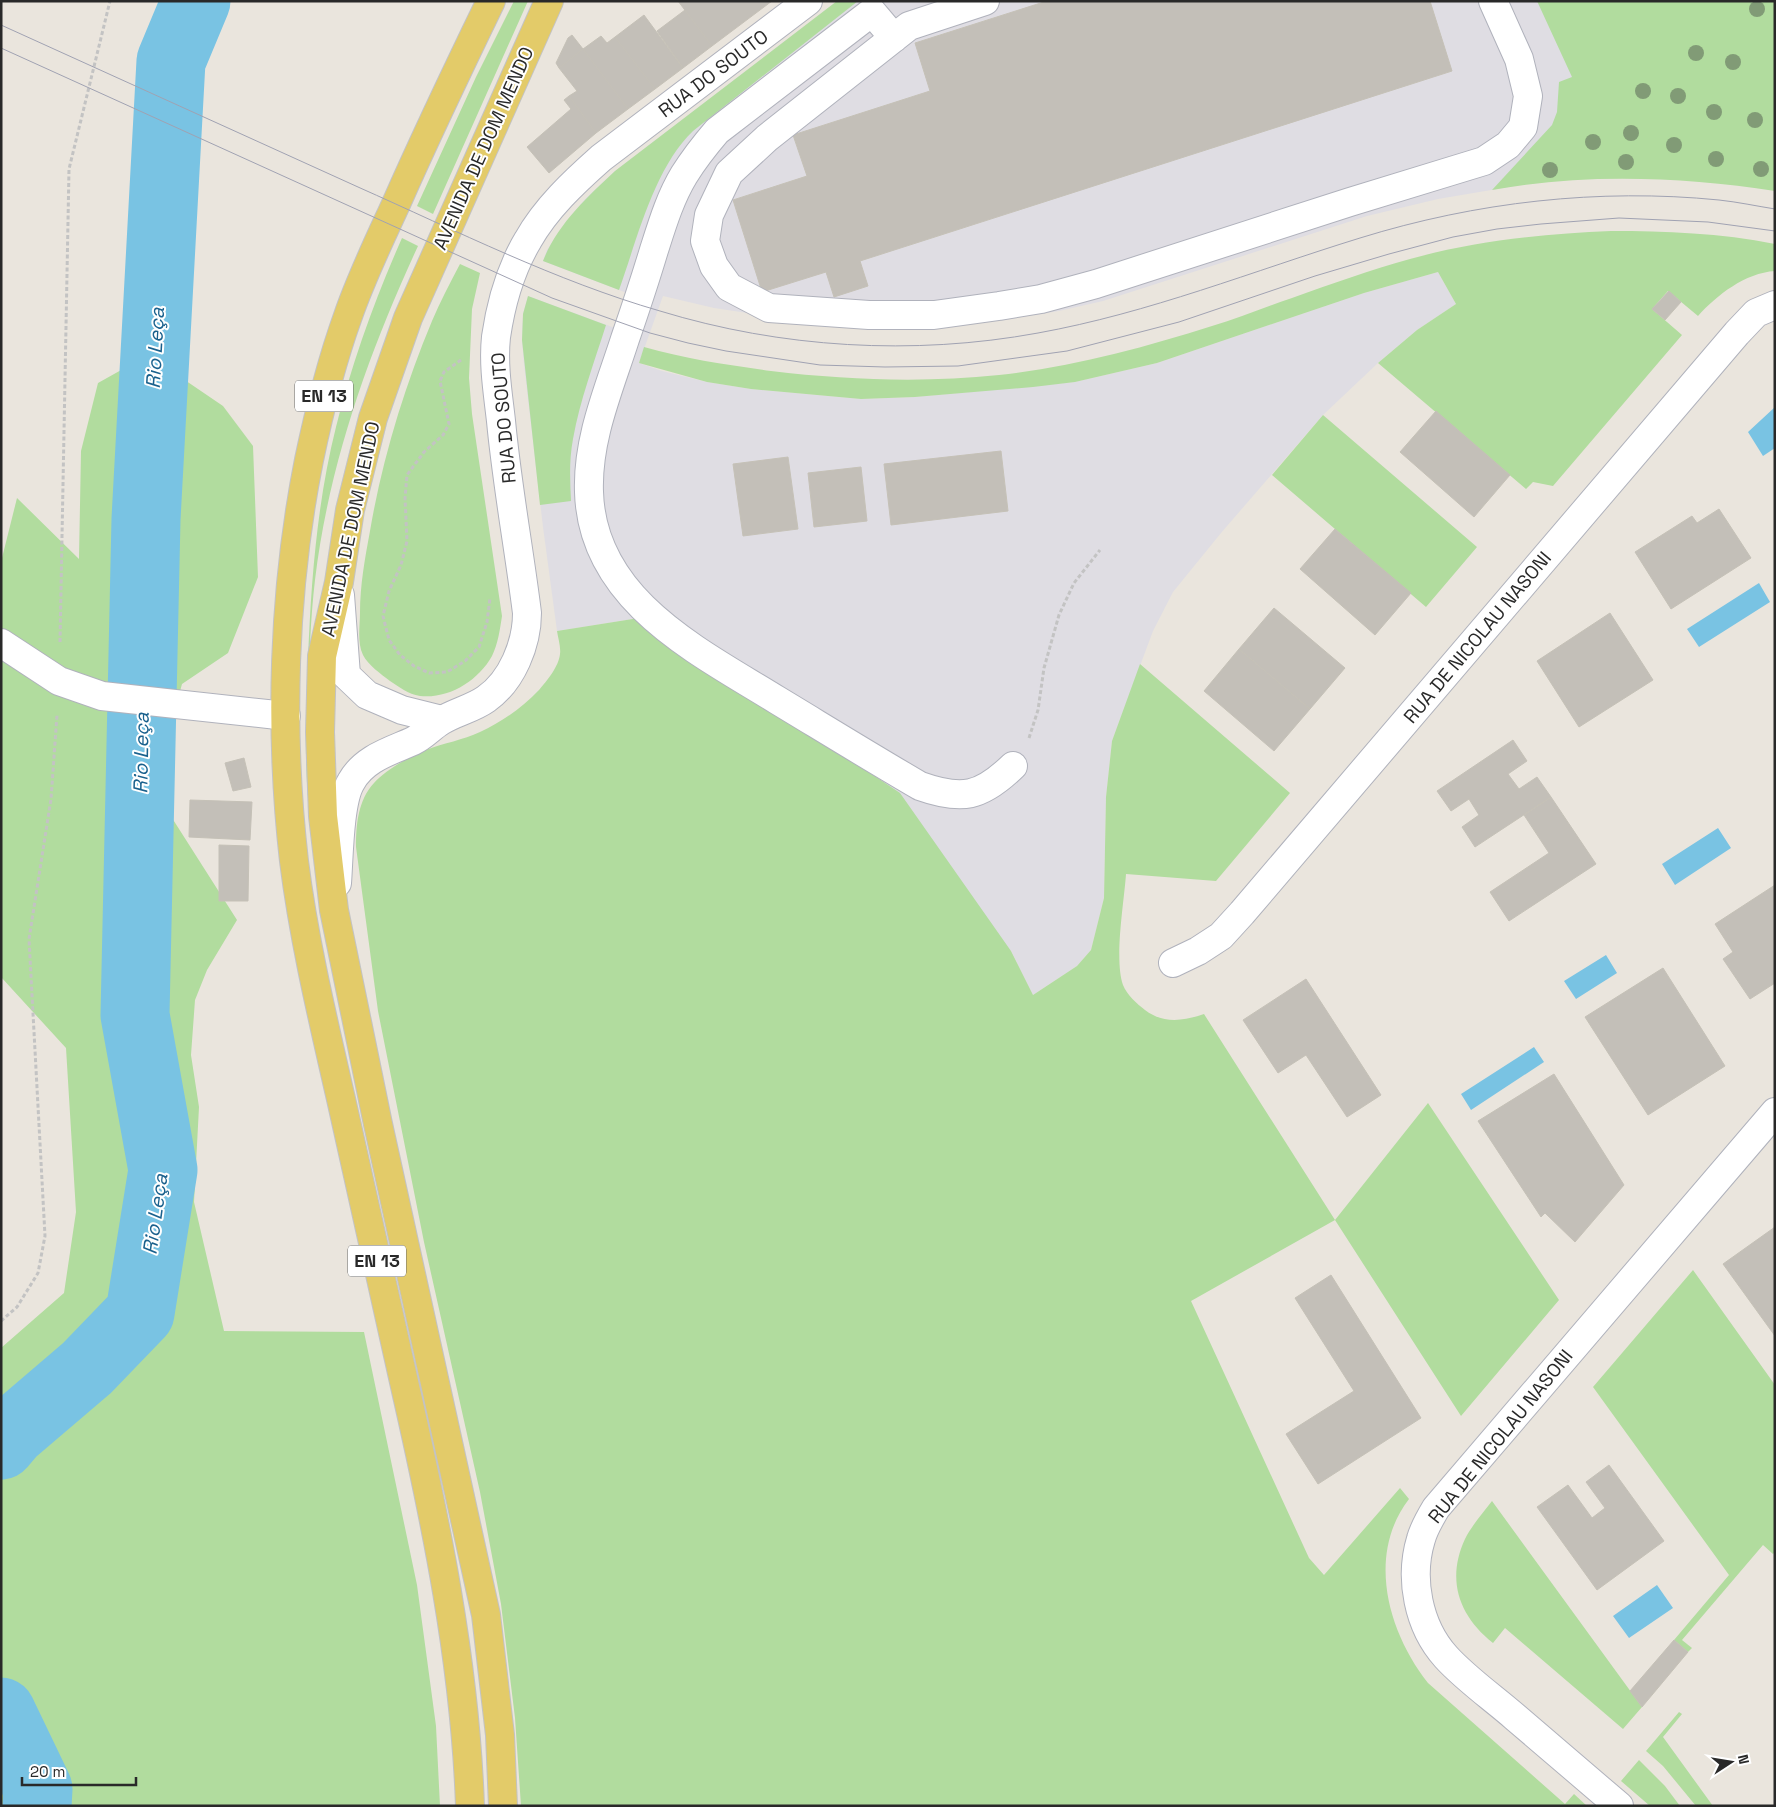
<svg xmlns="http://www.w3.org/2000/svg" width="1776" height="1807" viewBox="0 0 1776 1807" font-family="'Space Grotesk',sans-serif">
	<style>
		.industrial { fill: #dfdde3 }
		.green { fill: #b1dc9e }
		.water { fill: #79c3e3 }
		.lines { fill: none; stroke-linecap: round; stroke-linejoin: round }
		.river { stroke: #79c3e3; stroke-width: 69 }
		.building { fill: #c3bfb8; stroke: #c5c1b7 }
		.minor-casing { stroke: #b0b2bc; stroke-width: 30 }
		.major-casing { stroke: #c3c3c3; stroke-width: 30 }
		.path { stroke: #c3c3c3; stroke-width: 3; stroke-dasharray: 4 2.5; stroke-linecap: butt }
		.minor { stroke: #fff; stroke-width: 28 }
		.major { stroke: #e3cb69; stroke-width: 28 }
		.tram { stroke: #a0a2b2; stroke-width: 1 }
		.tree { fill: #819b76 }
		.labels { text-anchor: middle; stroke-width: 4; stroke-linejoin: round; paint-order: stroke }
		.shield { fill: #fff; stroke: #696969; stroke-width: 1 }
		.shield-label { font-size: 18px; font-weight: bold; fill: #292929 }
		.street-label { font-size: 19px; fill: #292929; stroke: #fff }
		.water-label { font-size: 20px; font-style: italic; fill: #1a618d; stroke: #fff }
	</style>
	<rect width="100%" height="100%" fill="#eae5dd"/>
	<path class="industrial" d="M837 1H1708L1509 187 1438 199 1367 216 1103 301 1059 311 1015 318 971 323 794 320 714 308 663 296 639 363 662 371 707 382 751 389 861 399 915 397 1075 382 1157 363 1364 293 1438 272 1456 304 1417 330 1378 363 1323 415 1221 533 1173 592 1153 631 1112 741 1106 797 1104 898 1091 950 1077 966 1033 995 1011 951 844 756 639 618 557 631 543 527 524 365 522 340 523 314 528 296 615 328 627 293 543 261 547 250 565 223 586 198 615 171Z"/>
	<path class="green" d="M514 1H528L433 214 417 206 476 77Z
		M837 1H858L693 131C654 168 637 240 619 290L543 261C557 225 587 197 615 171Z
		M1537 1H1775V191C1683 177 1584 173 1492 190L1552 125 1557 112 1559 82 1572 77Z
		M1611 231C1665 231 1721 233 1775 244V271C1745 273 1717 295 1698 316L1668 291 1652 309 1682 335 1553 486 1533 482 1526 489 1378 363 1417 330 1456 304 1438 272 1364 293 1157 363 1075 382 1033 387 915 397 861 399 751 389 707 382 639 363 644 347C686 359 728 365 771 371 847 380 923 383 999 375 1071 367 1143 348 1212 326 1239 318 1265 307 1292 298 1331 284 1370 270 1410 259 1475 241 1543 234 1611 231Z
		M402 238 418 246C369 352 329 463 315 580 305 666 310 752 312 837 304 778 305 719 308 660 311 581 317 503 336 427 352 362 375 299 402 238Z
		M460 264 480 273 472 309 469 378 472 414 502 616C500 629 498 644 492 656 478 681 449 699 420 696 408 694 399 687 390 681 381 674 368 665 363 655 357 643 360 625 360 613 360 585 365 558 370 531 382 460 404 388 432 321 440 302 450 283 460 264Z
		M528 296 606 325C594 363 580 400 573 439 569 460 570 480 571 501L540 505 522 340 523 314Z
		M148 355 223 406 253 446 258 577 228 653 182 684 164 749 165 807 237 920 207 970 195 1000 191 1055 199 1107 194 1202 224 1331 364 1332 417 1585 436 1726 440 1806H1V1348L64 1293 76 1212 66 1048 1 977V562L17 498 79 559 81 451 98 383Z
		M1323 415 1477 547 1426 607 1272 475Z
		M639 618 900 793 1011 951 1033 995 1077 966 1091 950 1104 898 1106 797 1112 741 1140 664 1290 793 1216 881 1126 874C1124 903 1114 959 1123 985 1127 995 1137 1004 1145 1010 1163 1024 1184 1021 1204 1014L1335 1220 1428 1103 1559 1300 1461 1416 1335 1220 1191 1301 1309 1558 1324 1575 1400 1488 1409 1499C1366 1555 1388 1632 1428 1683L1565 1804 1574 1794 1587 1806H521L515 1718 501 1604 480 1492 424 1242 378 1011 356 847C356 825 358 800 374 783 387 769 409 757 426 750 444 743 463 740 480 732 502 722 523 707 539 690 547 681 559 666 560 654 561 647 558 638 557 631Z
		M1693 1270 1775 1385V1552L1773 1554 1763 1545 1682 1640 1692 1648 1688 1652 1674 1640 1729 1575 1593 1387Z
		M1492 1501 1642 1707 1623 1729 1505 1628 1493 1643C1459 1616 1446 1580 1465 1539 1472 1525 1483 1513 1492 1501Z
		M1679 1712 1682 1714 1663 1737 1713 1806H1696L1663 1766 1646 1751Z
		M1639 1760 1665 1786 1680 1806H1650L1621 1781Z"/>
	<path class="water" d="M1775 407V448L1763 456 1748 432Z
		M1759 583 1770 602 1699 647 1687 629Z
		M1718 828 1731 848 1675 885 1662 864Z
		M1606 955 1617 973 1576 999 1564 981Z
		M1534 1047 1544 1062 1471 1110 1461 1094Z
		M1657 1585 1673 1608 1629 1638 1613 1616Z"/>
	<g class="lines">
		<path class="river" d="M1 1445 12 1432 87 1368 140 1313 163 1170 135 1015 146 519 171 61 196 1
			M1 1712 38 1789 37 1806"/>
	</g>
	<path class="building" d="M678 1H772L712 46Z
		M1047 1H1430L1452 71 860 261 868 286 834 297 826 272 762 292 733 200 807 176 793 135 930 91 915 43Z
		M685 10 712 46 683 68 657 31Z
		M644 15 683 68 655 89 615 37Z
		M572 35 583 49 559 68 556 63 568 38Z
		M601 36 607 43 615 37 655 89 628 109 583 49Z
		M583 49 628 109 596 133 569 96 577 91 559 68Z
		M569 96 596 133 549 173 527 147 571 109 564 100Z
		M1669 291 1681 302 1665 320 1652 309Z
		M1436 411 1510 475 1474 517 1400 452Z
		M1001 451 1008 511 891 525 884 464Z
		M788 457 798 529 743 536 733 464Z
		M861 467 867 521 814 527 808 473Z
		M1719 509 1751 558 1671 609 1635 552 1692 516 1697 523Z
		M1335 529 1411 593 1375 635 1300 569Z
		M1274 608 1345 668 1310 709 1239 649Z
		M1610 613 1653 680 1579 727 1537 661Z
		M1239 649 1310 709 1274 751 1204 691Z
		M1513 740 1527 761 1508 774 1519 789 1537 777 1551 797 1475 847 1462 827 1479 815 1469 799 1451 811 1437 791Z
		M244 758 251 787 233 791 225 763Z
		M1551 797 1596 864 1509 921 1490 892 1549 853 1524 815Z
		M190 800 252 802 250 840 189 837Z
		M219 845 249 846 248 901H219Z
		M1775 885V983L1750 999 1723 959 1733 952 1715 924Z
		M1663 968 1725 1066 1648 1115 1585 1017Z
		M1306 979 1381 1095 1347 1117 1306 1055 1278 1073 1243 1020Z
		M1554 1074 1624 1185 1575 1242 1545 1213 1541 1217 1478 1121Z
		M1775 1227V1336L1723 1264Z
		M1331 1275 1421 1418 1318 1484 1286 1434 1354 1391 1295 1298Z
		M1609 1465 1664 1541 1597 1590 1537 1507 1568 1485 1592 1518 1605 1508 1586 1482Z
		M1674 1640 1688 1652 1642 1707 1630 1691Z"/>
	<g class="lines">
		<defs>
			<path id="minor" d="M985 1 909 26 767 138 729 173 709 215 705 241 714 266 729 287 769 308 869 315H934L999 306 1041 299 1096 284 1350 202 1484 161 1508 145 1523 127 1528 96 1519 59 1493 1
				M894 38 872 12 717 131C705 145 694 159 684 175 670 198 662 225 654 250 645 280 635 310 625 339 609 389 587 439 589 492 592 600 698 651 777 700 825 729 872 758 920 786 962 801 981 797 1013 766
				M340 595 346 675 367 695 402 710 442 720
				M1 643 59 681 102 696 286 716
				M337 883C339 858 339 802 351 782 364 758 391 751 413 741 424 736 431 727 441 721 455 712 472 709 486 699 512 681 527 644 527 613 519 549 507 485 501 421 498 394 493 365 496 337 501 303 510 270 528 240 546 208 574 182 601 158L808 1
				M1173 963 1198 951 1221 936 1242 913 1737 333 1756 313 1775 305
				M1619 1806C1584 1776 1549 1746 1515 1717 1492 1697 1466 1679 1446 1657 1418 1626 1409 1578 1421 1539 1424 1528 1430 1518 1436 1508L1775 1112"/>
			<path id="major" d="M470 1806C465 1662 436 1522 404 1382 383 1287 362 1193 341 1099 323 1020 304 941 294 861 279 730 283 590 309 460 319 412 331 363 348 316 361 278 379 241 396 204 426 136 458 69 491 1
				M503 1806 500 1735 486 1615 378 1124 334 910 323 816 320 732 322 656 339 582 350 510 373 418 408 318 549 1"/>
		</defs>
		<use href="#minor" class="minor-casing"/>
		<use href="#major" class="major-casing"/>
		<path class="path" d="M461 360 444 372 440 381 449 424 443 435 424 452 407 475 405 498 407 541 401 565 389 591 383 616 389 640 400 655 414 666 429 673 447 672 465 661 479 647 487 622 490 598
			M60 642 69 169 110 1
			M1029 738 1038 710 1044 668 1059 615 1074 583 1100 550
			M1 1321 17 1307 38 1273 45 1236 29 939 51 799 57 715"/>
		<use href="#minor" class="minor"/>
		<use href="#major" class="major"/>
		<path class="tram" d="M1 25C120 79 239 133 358 187 457 231 556 281 660 311 781 348 913 356 1038 333 1149 313 1253 271 1360 238 1476 202 1599 188 1719 200 1738 202 1756 206 1775 209
			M1 48 552 298 650 333 688 343 726 351 820 365 885 367 958 366 1067 351 1179 322 1315 276 1389 254 1453 237 1497 229 1541 224 1619 218 1708 222 1775 231"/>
	</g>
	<g class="tree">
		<circle cx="1757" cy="9" r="8"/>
		<circle cx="1696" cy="53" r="8"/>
		<circle cx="1733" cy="62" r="8"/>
		<circle cx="1643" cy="91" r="8"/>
		<circle cx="1678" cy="96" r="8"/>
		<circle cx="1714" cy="112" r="8"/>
		<circle cx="1755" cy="120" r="8"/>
		<circle cx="1631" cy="133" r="8"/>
		<circle cx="1593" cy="142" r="8"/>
		<circle cx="1674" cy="145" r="8"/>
		<circle cx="1716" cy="159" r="8"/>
		<circle cx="1626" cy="162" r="8"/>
		<circle cx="1761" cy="169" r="8"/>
		<circle cx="1550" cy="170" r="8"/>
	</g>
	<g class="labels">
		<g class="shield">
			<rect x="295" y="380.5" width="58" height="31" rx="4"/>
			<rect x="348" y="1245.5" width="58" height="31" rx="4"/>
		</g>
		<g class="shield-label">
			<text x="324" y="402">EN 13</text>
			<text x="377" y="1267">EN 13</text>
		</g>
		<g class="street-label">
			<text transform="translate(713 73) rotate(-37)" y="7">RUA DO SOUTO</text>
			<text transform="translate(483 148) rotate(-66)" y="7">AVENIDA DE DOM MENDO</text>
			<text transform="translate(503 418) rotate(-95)" y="7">RUA DO SOUTO</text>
			<text transform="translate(350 529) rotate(-78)" y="7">AVENIDA DE DOM MENDO</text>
			<text transform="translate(1477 637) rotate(-50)" y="7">RUA DE NICOLAU NASONI</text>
			<text transform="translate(1500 1436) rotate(-51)" y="7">RUA DE NICOLAU NASONI</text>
		</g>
		<g class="water-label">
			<text transform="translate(155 348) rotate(-87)" y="7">Rio Leça</text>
			<text transform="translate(141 753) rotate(-89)" y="7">Rio Leça</text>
			<text transform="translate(155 1214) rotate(-82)" y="7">Rio Leça</text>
		</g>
	</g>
	<rect width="1776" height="1807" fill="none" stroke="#292929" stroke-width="5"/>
	<g transform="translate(1731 1762) rotate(78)" stroke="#ffffff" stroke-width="4" paint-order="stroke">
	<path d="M0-4L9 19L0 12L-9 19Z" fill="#292929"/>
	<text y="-8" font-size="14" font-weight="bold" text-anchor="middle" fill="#292929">N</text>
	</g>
	<path d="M22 1777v8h114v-8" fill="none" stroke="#292929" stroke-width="2.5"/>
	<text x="30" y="1777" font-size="15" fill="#292929" stroke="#ffffff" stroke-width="4" paint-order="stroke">20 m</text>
</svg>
